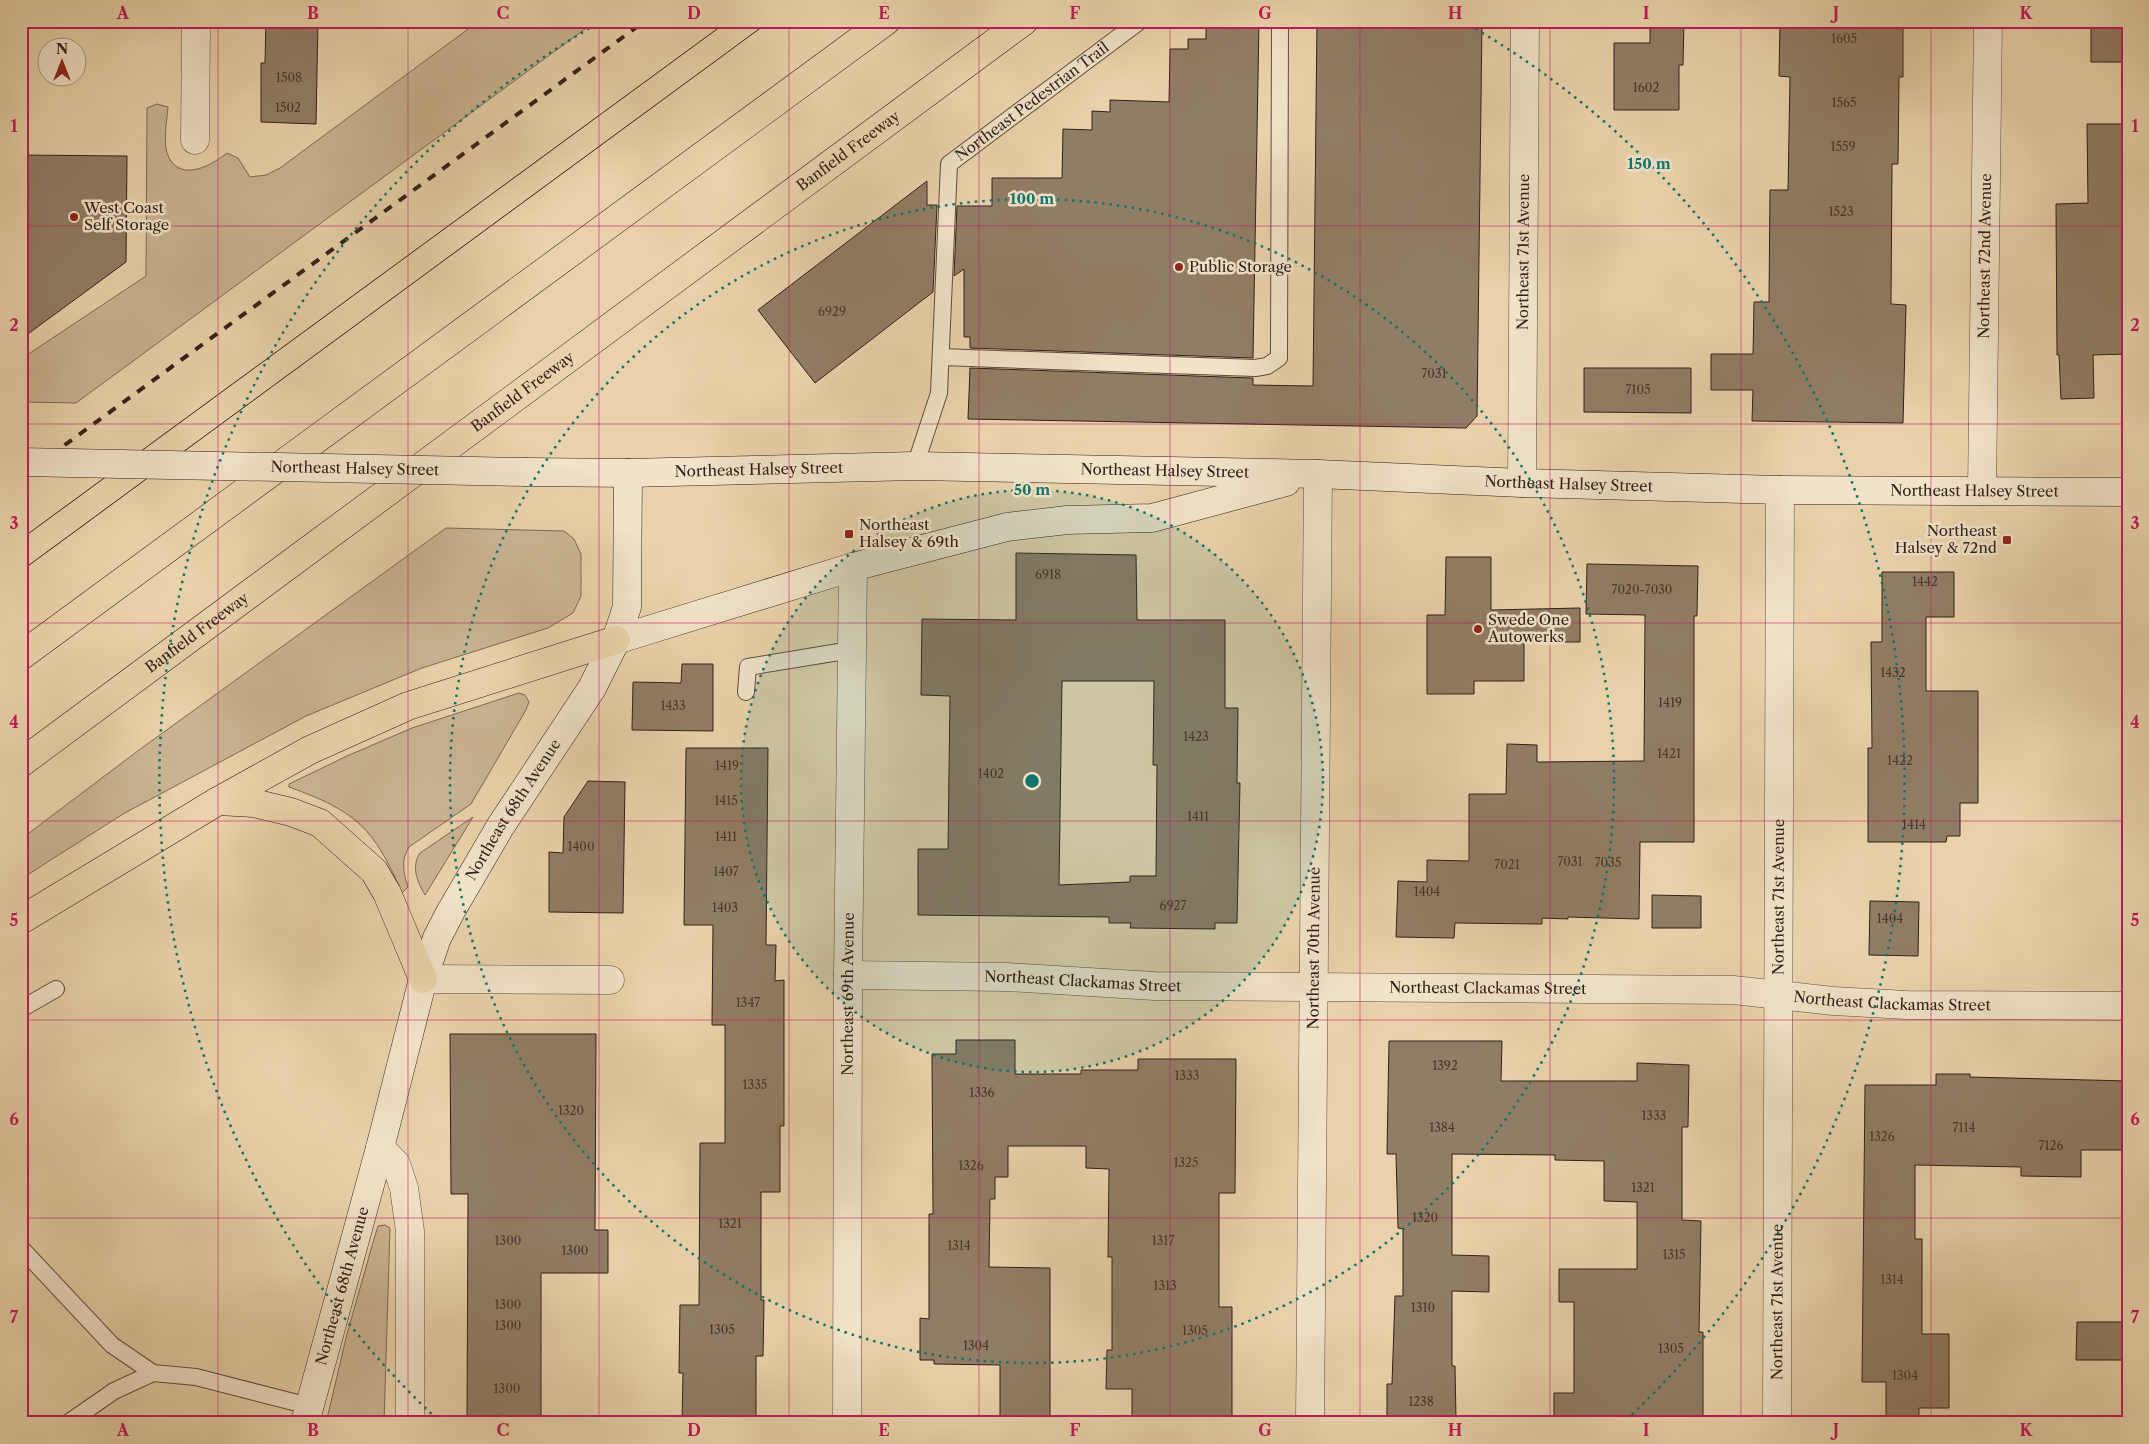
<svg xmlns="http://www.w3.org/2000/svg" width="2149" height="1444" viewBox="0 0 2149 1444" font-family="'Libre Caslon Text',serif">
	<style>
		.green { fill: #cab492; stroke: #7e6a56 }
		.building { fill: #917d65; stroke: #32211a; fill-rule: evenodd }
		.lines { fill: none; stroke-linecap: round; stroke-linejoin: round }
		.lane-casing { stroke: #604d3e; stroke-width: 18 }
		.street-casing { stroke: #604d3e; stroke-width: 29 }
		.secondary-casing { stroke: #32211a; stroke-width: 29 }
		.highway-casing { stroke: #32211a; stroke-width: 29 }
		.lane { stroke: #f1e2c8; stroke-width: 16 }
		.street { stroke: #f1e2c8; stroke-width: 28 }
		.secondary { stroke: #f1e2c8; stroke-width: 28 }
		.highway { stroke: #e9d2ab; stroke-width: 28 }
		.tram { stroke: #32211a; stroke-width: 1 }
		.rail { stroke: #32211a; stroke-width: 4; stroke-dasharray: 9 9; stroke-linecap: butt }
		.secondary-bridge-casing { stroke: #32211a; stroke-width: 29; stroke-linecap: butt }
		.secondary-bridge { stroke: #f1e2c8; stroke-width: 28 }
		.grid { fill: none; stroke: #c2185b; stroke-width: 1; stroke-opacity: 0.55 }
		.ring { fill: none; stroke: #0f766e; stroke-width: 2.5; stroke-dasharray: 2.5 5 }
		.poi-dot { fill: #8f2418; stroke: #f1e2c8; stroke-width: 2 }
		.labels { text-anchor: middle; stroke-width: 5; stroke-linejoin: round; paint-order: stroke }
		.number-label { font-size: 12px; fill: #4a382d }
		.street-label { font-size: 15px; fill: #32211a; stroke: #f1e2c8 }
		.poi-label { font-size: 15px; fill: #32211a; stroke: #f1e2c8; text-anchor: start }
		.centre { fill: #0f766e; stroke: #f1e2c8; stroke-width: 2.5 }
		.ring-label { font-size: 15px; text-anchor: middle; font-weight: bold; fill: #0f766e; stroke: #f1e2c8; stroke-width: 5; stroke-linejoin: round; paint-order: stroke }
		.neatline { fill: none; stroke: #c2185b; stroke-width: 2 }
		.grid-label { font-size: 16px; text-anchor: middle; font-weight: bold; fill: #c2185b }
	</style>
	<rect width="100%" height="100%" fill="#e9d2ab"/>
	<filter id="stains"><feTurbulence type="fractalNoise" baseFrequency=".004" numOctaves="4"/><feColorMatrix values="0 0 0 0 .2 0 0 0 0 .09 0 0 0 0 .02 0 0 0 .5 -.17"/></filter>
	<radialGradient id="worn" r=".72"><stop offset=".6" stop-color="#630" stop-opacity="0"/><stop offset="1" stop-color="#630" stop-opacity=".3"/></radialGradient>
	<path class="green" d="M479 21H596L76 403 21 402V359L146 276 147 108 157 104 168 107C167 121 162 144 169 158 182 182 212 165 227 153L238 158 250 177 266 175 280 168Z
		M446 528 564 531 574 539 581 554V596L573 613 548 628 422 668 306 716 123 814 21 879V839L139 750Z
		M519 693 525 695 529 702 526 710 471 804 409 847C401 860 403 872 408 887L402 893C374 828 356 811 289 787V784L347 756 412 728Z
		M473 817 425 895C417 881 411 867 420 853Z
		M385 1225 390 1228 384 1423H326L347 1334 374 1239 378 1226Z"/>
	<path class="building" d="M266 21H318L316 124 261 122V63H265Z
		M1206 21H1259L1253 358 970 348V337H964V269L954 276 957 206H992V178H1062L1063 129 1092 130V111L1110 112V100L1169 102 1170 49H1188V39H1206Z
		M1317 21H1482L1477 416 1466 428 968 419 970 368 1253 378V385L1313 386Z
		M1650 21H1684L1683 65H1679V110H1614V43H1650Z
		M1780 21 1903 24V77H1899L1898 164H1892L1891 304 1906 305 1903 423 1752 421 1753 390H1711V354H1753L1754 302H1769L1770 190H1788L1790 77 1779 76Z
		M2091 21H2128V62H2091Z
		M2087 124H2128V354L2093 355 2094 398 2061 399 2059 355H2057L2056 204 2088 203Z
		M22 155 127 156 126 262 21 339Z
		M927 181V205H937L933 292 815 383 758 310Z
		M1584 368H1691V413L1584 412Z
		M1016 553 1136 555 1137 620H1225V708H1238L1237 783H1240L1237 923H1215V929L1130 928 1131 923H1109V917L918 915V849H948L950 696 921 695 922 619 1016 620ZM1062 681H1154L1153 765H1157L1156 876H1130V882L1059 885Z
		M1446 557H1491V610L1580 608V642H1524V681H1474V694H1427V615H1445Z
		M1587 564 1698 566 1697 616H1694V842H1640L1639 919 1568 917V919L1542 918V924L1455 923 1454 938 1396 937 1398 881 1427 882V860L1469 861V794H1506L1507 744 1537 745V762L1644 761 1645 615 1586 614Z
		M1882 572H1954V617H1926V691H1978V803H1960V836H1947L1946 842H1868V748H1872L1871 642H1882Z
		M682 664H713V731L632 730 633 682 681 683Z
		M686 748H768L766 945H776L775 981 784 980V1126H780V1192H761V1300H764L763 1356H756V1423H682L683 1373H679L680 1305H699L700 1143H725V1025H712L713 925H684Z
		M588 781 625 782 623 913 549 912V852L563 853 564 817Z
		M1652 895 1701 896V928H1652Z
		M1870 901 1919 902 1918 956 1869 955Z
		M450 1034H596L595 1230H608V1273H541V1423H467L468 1194H451Z
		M956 1040H1015V1074H1081V1070H1138V1059H1236L1235 1193H1219V1307H1232V1423H1132V1389H1106L1107 1350H1112V1257H1108L1109 1169 1086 1168V1146H1008V1177H995V1199H990L989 1267 1050 1268V1423H1000V1365L934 1364V1360H920V1318L929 1319V1214H933L932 1054H956Z
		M1389 1041H1502L1501 1081H1637V1063L1689 1065 1688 1127H1682V1220L1701 1221 1699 1332H1703V1423H1554V1393H1574V1302H1559V1269H1637V1202L1604 1201V1161L1555 1160V1155L1452 1154V1255L1489 1256V1292L1452 1291V1366H1455L1456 1420H1387V1384H1392L1395 1296H1403V1229L1398 1228 1396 1154H1387Z
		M1936 1074H1970V1077L2128 1081V1150H2081V1177L2021 1176V1167L1915 1165V1239H1922V1334H1949V1408H1919V1423H1886V1382H1862L1865 1085H1936Z
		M2077 1322H2125L2124 1360H2076Z"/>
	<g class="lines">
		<defs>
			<g id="lane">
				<path d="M941 357 1255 368 1267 366 1279 358 1280 21"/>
				<path id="s1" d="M915 466 939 393 949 164 1140 21"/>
				<path d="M746 692 748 667 851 650"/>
				<path d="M21 1009 56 989"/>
				<path d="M21 1248 112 1345 153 1373 196 1377 309 1406"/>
				<path d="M68 1423 114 1391 153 1373"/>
			</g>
			<g id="street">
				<path d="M195 140 196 21"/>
				<path id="s2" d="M1522 483 1525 21"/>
				<path id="s3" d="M1982 491 1988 21"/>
				<path id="s4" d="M848 975 1007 977 1154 986 1733 990 1833 1001 1907 1005 2128 1006"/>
				<path d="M423 979 610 980"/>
				<path d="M380 1148 396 1164 404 1188 410 1231V1423"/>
				<path id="s5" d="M847 1423 848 975 853 567"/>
				<path id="s6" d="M1310 1423 1318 474"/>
				<path id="s7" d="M1777 1423 1780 490"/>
			</g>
			<g id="secondary">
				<path id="s8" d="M527 472 628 473 915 466 1318 474 1522 483 1780 490 2128 492"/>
				<path d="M616 640 853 567 1007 527 1067 520 1152 518 1286 482"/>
				<path id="s9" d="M305 1423 380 1148 423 979 437 938 451 911 500 827 592 688 616 640 627 607 628 473"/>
			</g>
			<g id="highway">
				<path d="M21 656 886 21"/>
				<path id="s10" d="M21 763 1024 21"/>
				<path d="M218 801 254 803 291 812 320 823 374 871 387 893 423 979"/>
				<path d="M21 920 218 801 310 750 408 706 616 640"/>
			</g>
		</defs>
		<use href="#lane" class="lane-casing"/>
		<use href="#street" class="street-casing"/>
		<use href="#secondary" class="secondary-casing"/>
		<use href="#highway" class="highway-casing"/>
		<use href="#lane" class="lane"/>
		<use href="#street" class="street"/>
		<use href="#secondary" class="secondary"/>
		<use href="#highway" class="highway"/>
		<path class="tram" d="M21 539 728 21
			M21 571 770 21"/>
		<path class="rail" d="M21 477 645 21"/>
		<defs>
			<g id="secondary-bridge">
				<path id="s11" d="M21 462 527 472"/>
			</g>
		</defs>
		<use href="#secondary-bridge" class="secondary-bridge-casing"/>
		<use href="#secondary-bridge" class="secondary-bridge"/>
	</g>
	<path class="grid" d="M218 21V1423M408 21V1423M599 21V1423M789 21V1423M979 21V1423M1170 21V1423M1360 21V1423M1550 21V1423M1741 21V1423M1931 21V1423M21 226H2128M21 424H2128M21 623H2128M21 821H2128M21 1020H2128M21 1218H2128"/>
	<circle cx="1032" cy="781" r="291" fill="#0f766e" fill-opacity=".12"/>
	<g class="ring">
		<circle cx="1032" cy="781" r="291"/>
		<circle cx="1032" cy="781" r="582"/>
		<path d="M437 1419A873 873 0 0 1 595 25M1469 25A873 873 0 0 1 1627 1419"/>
	</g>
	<g class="poi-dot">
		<circle cx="74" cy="217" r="5"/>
		<circle cx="1179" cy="267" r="5"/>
		<rect x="844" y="529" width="10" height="10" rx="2.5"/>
		<rect x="2002" y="535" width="10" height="10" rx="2.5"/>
		<circle cx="1478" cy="629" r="5"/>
	</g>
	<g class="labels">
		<g class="number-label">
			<text x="1844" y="43">1605</text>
			<text x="289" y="82">1508</text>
			<text x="1646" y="92">1602</text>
			<text x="1844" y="107">1565</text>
			<text x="288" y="112">1502</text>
			<text x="1843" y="151">1559</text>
			<text x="1841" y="216">1523</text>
			<text x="832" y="316">6929</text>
			<text x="1434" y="378">7031</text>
			<text x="1638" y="394">7105</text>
			<text x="1048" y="579">6918</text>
			<text x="1925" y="586">1442</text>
			<text x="1642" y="594">7020-7030</text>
			<text x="1893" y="677">1432</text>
			<text x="1670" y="707">1419</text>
			<text x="673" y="710">1433</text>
			<text x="1196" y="741">1423</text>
			<text x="1669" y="758">1421</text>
			<text x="1900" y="765">1422</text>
			<text x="727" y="770">1419</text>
			<text x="991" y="778">1402</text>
			<text x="726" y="805">1415</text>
			<text x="1198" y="821">1411</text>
			<text x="1914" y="829">1414</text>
			<text x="726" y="841">1411</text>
			<text x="581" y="851">1400</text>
			<text x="1570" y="866">7031</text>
			<text x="1608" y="867">7035</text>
			<text x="1507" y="869">7021</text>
			<text x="726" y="876">1407</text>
			<text x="1427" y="896">1404</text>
			<text x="1173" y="910">6927</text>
			<text x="725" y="912">1403</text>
			<text x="1890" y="923">1404</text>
			<text x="748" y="1007">1347</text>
			<text x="1445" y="1070">1392</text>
			<text x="1187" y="1080">1333</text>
			<text x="755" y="1089">1335</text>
			<text x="982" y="1097">1336</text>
			<text x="571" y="1115">1320</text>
			<text x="1654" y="1120">1333</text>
			<text x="1442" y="1132">1384</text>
			<text x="1964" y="1132">7114</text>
			<text x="1882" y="1141">1326</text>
			<text x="2051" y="1150">7126</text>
			<text x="1186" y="1167">1325</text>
			<text x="971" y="1170">1326</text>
			<text x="1643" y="1192">1321</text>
			<text x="1425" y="1222">1320</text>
			<text x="730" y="1228">1321</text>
			<text x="508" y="1245">1300</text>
			<text x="1163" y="1245">1317</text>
			<text x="959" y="1250">1314</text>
			<text x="575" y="1255">1300</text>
			<text x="1674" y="1259">1315</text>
			<text x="1892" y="1284">1314</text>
			<text x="1165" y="1290">1313</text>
			<text x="508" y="1309">1300</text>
			<text x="1423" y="1312">1310</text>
			<text x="508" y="1330">1300</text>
			<text x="722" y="1334">1305</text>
			<text x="1195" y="1335">1305</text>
			<text x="976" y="1350">1304</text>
			<text x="1671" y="1353">1305</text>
			<text x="1905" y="1380">1304</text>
			<text x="507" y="1393">1300</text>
			<text x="1421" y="1406">1238</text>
		</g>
		<g class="street-label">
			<text dy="5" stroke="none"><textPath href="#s1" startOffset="410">Northeast Pedestrian Trail</textPath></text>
			<text dy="5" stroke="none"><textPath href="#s10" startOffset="1029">Banfield Freeway</textPath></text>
			<text dy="5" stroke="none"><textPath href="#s2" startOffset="231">Northeast 71st Avenue</textPath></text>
			<text dy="5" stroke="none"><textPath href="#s3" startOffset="235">Northeast 72nd Avenue</textPath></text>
			<text dy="5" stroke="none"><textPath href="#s10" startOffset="624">Banfield Freeway</textPath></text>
			<text dy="5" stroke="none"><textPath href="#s11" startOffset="334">Northeast Halsey Street</textPath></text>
			<text dy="5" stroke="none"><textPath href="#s8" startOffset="232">Northeast Halsey Street</textPath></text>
			<text dy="5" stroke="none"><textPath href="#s8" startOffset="638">Northeast Halsey Street</textPath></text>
			<text dy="5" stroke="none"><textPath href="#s8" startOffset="1042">Northeast Halsey Street</textPath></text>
			<text dy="5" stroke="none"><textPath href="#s8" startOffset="1448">Northeast Halsey Street</textPath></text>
			<text dy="5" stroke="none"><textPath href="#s10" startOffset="219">Banfield Freeway</textPath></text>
			<text dy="5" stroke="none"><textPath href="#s9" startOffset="652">Northeast 68th Avenue</textPath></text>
			<text dy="5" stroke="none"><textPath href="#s7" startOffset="526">Northeast 71st Avenue</textPath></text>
			<text dy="5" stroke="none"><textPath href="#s6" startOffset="475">Northeast 70th Avenue</textPath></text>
			<text dy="5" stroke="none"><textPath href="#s4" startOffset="235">Northeast Clackamas Street</textPath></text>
			<text dy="5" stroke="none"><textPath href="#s4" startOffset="640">Northeast Clackamas Street</textPath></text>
			<text dy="5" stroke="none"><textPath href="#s5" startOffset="429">Northeast 69th Avenue</textPath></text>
			<text dy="5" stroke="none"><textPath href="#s4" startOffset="1045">Northeast Clackamas Street</textPath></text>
			<text dy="5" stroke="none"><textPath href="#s9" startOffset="142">Northeast 68th Avenue</textPath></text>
			<text dy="5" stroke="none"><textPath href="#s7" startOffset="121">Northeast 71st Avenue</textPath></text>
		</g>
		<g class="poi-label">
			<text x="84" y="213">West Coast<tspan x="84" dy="17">Self Storage</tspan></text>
			<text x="1189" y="272">Public Storage</text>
			<text x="859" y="530">Northeast<tspan x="859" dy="17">Halsey &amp; 69th</tspan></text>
			<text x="1997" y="536" text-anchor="end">Northeast<tspan x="1997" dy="17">Halsey &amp; 72nd</tspan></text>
			<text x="1488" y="625">Swede One<tspan x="1488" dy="17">Autowerks</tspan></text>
		</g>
	</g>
	<circle cx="1032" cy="781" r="8" class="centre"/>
	<g class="ring-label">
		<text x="1649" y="169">150 m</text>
		<text x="1032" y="204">100 m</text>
		<text x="1032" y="495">50 m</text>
	</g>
	<rect width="2149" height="1444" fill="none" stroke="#e9d2ab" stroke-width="55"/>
	<g transform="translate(62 62)"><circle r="24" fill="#f1e2c8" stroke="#a59582"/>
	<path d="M0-4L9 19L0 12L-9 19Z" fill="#8f2418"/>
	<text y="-8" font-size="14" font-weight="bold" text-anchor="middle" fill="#32211a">N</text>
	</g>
	<rect x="28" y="28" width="2094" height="1388" class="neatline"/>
	<g class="grid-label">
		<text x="123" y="19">A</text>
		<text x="313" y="19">B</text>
		<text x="503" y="19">C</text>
		<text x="694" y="19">D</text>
		<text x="884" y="19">E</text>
		<text x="1075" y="19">F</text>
		<text x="1265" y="19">G</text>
		<text x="1455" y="19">H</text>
		<text x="1646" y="19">I</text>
		<text x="1836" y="19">J</text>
		<text x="2026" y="19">K</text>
		<text x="14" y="132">1</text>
		<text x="2135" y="132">1</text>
		<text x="14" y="331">2</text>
		<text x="2135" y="331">2</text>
		<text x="14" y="529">3</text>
		<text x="2135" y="529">3</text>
		<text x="14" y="728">4</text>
		<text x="2135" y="728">4</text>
		<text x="14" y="926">5</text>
		<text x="2135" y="926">5</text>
		<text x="14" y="1125">6</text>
		<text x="2135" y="1125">6</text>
		<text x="14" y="1323">7</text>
		<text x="2135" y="1323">7</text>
		<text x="123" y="1436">A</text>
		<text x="313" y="1436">B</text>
		<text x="503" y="1436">C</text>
		<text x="694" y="1436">D</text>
		<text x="884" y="1436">E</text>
		<text x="1075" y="1436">F</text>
		<text x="1265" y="1436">G</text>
		<text x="1455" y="1436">H</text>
		<text x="1646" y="1436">I</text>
		<text x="1836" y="1436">J</text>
		<text x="2026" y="1436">K</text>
	</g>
	<rect width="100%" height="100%" filter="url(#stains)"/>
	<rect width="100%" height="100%" fill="url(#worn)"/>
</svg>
